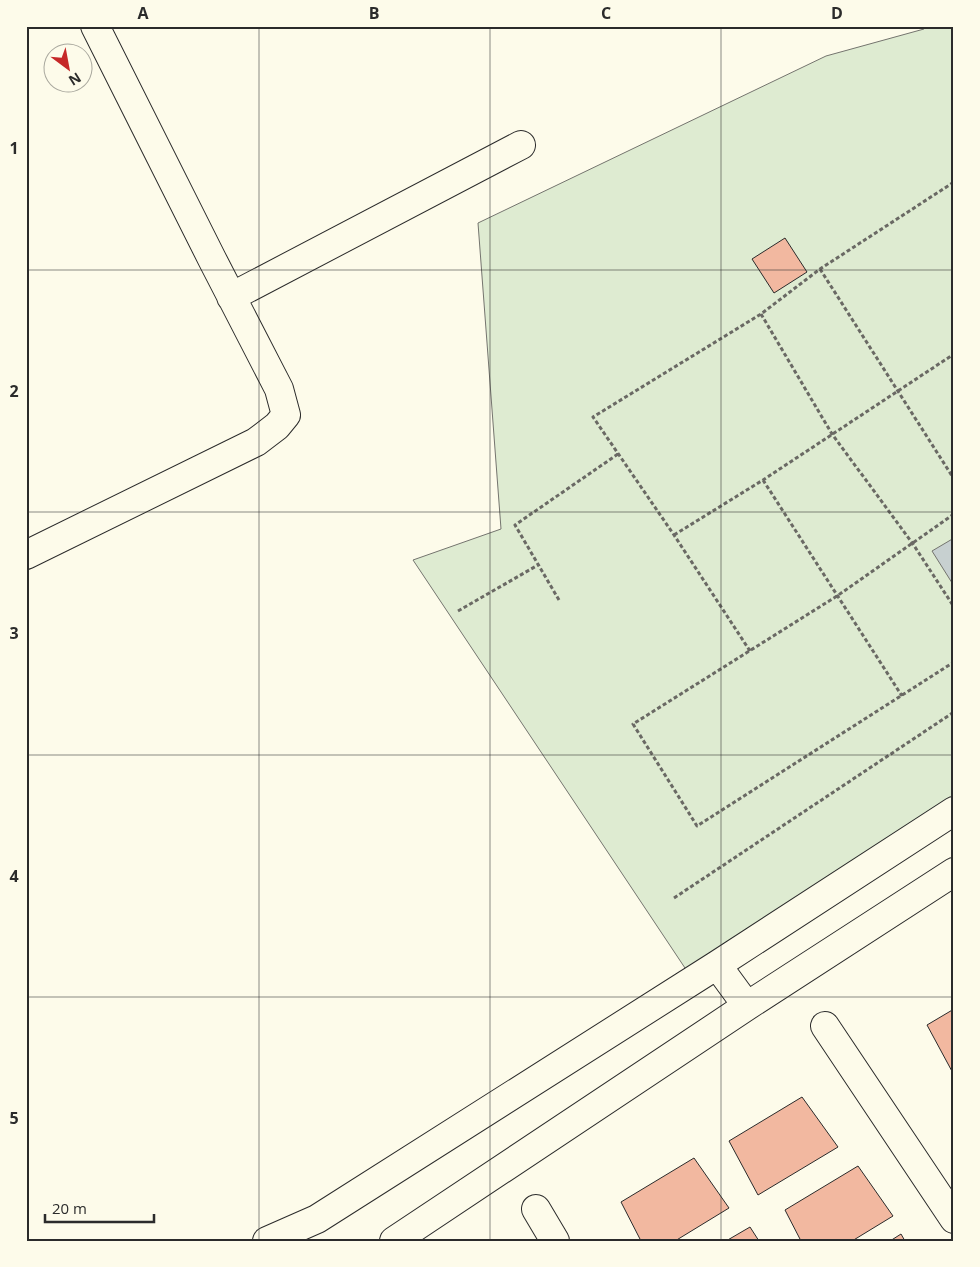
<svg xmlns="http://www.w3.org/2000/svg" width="980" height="1267" viewBox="0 0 980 1267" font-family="'Open Sans',sans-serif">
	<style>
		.green { fill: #deebd1; stroke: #74746e }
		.water { fill: #c7d0d0; stroke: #74746e }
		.building { fill: #f2b8a0; stroke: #2b2b2b }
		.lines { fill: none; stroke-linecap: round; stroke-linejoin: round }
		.minor-casing { stroke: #2b2b2b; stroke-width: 30 }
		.path { stroke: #6a6964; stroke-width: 3; stroke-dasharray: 4 2.5; stroke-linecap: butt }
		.minor { stroke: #fdfbea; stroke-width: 28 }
		.grid { fill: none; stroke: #2b2b2b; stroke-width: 1; stroke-opacity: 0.55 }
		.neatline { fill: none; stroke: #2b2b2b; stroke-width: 2 }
		.grid-label { font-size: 16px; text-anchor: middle; font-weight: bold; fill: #2b2b2b }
	</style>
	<rect width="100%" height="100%" fill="#fdfbea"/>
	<path class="green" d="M923 26H954V809L689 974 413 560 501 529 478 223 826 56 924 29Z"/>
	<path class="water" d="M954 538V586L932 551Z"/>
	<path class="building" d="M785 238 807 272 774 293 752 259Z
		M954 1009V1075L927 1025Z
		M802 1097 838 1147 758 1195 729 1141Z
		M694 1158 729 1208 675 1241H641L621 1202Z
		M858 1166 893 1216 852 1241H801L785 1210Z
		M750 1227 759 1241H726Z
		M901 1234 905 1241H890Z"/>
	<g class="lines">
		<defs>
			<path id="minor" d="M231 297 521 145
				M26 555 256 442 277 426 286 415 279 389 212 259 95 26
				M717 965 747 1006
				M825 1026 954 1219
				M536 1209 555 1241
				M267 1241 317 1219 717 965 954 811
				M394 1241 747 1006 954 872"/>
		</defs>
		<use href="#minor" class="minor-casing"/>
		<path class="path" d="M820 269 954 479
			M761 314 832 434 913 544 954 607
			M763 480 902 696
			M954 514 837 596 633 724 697 826 954 662
			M674 535 763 480 954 354
			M559 600 515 525 618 454
			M458 611 538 565
			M750 651 674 535 593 417 761 314 820 269 954 182
			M674 898 954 712"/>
		<use href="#minor" class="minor"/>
	</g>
	<path class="grid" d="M259 26V1241M490 26V1241M721 26V1241M26 270H954M26 512H954M26 755H954M26 997H954"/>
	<rect width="980" height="1267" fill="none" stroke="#fdfbea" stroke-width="55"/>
	<g transform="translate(68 68) rotate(148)"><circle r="24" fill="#fdfbea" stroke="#a9a89e"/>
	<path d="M0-4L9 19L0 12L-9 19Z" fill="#c62828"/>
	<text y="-8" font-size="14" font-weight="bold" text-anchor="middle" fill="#2b2b2b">N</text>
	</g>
	<path d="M45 1214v8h109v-8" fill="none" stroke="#2b2b2b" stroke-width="2.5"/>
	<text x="52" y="1214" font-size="15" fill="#2b2b2b" stroke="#fdfbea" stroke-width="4" paint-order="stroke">20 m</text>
	<rect x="28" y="28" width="924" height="1212" class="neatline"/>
	<g class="grid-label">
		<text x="143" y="19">A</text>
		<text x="374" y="19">B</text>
		<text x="606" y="19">C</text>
		<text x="837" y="19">D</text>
		<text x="14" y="154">1</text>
		<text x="14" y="397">2</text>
		<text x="14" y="639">3</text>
		<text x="14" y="882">4</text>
		<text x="14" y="1124">5</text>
	</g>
</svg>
